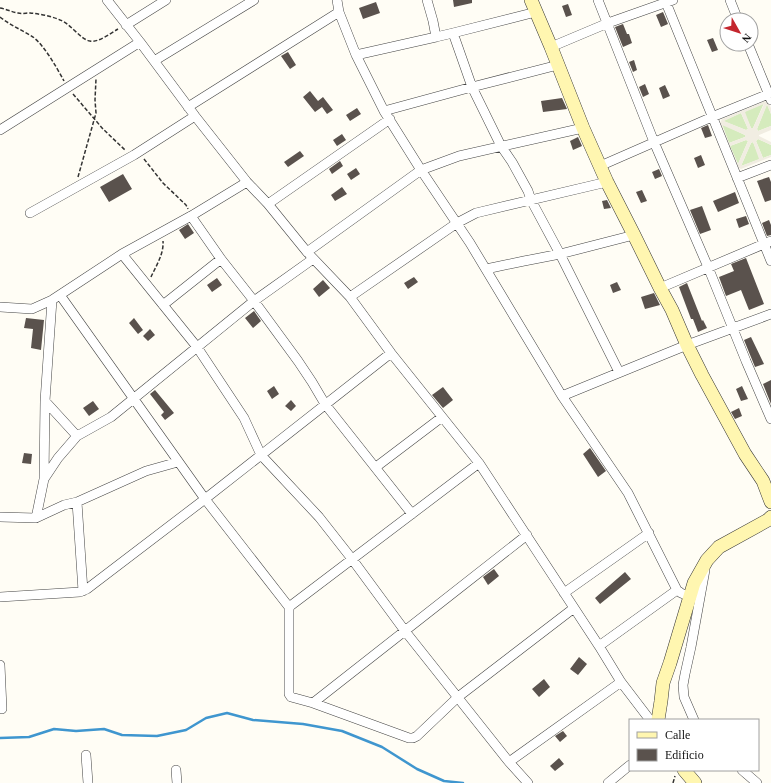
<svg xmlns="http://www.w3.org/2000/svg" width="771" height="783" viewBox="0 0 771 783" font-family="'Times New Roman',serif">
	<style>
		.green { fill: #d5ebbd }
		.plaza { fill: #f1ede2; fill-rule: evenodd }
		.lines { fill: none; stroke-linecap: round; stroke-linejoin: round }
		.stream { stroke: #3f96cf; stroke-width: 2.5 }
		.building { fill: #5a524d }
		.street-casing { stroke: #444; stroke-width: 10 }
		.secondary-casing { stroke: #333; stroke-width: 14 }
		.path { stroke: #333; stroke-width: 1.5; stroke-dasharray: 4 2; stroke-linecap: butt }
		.street { stroke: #fff; stroke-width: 9 }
		.secondary { stroke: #fff6b0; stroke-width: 13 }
	</style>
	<rect width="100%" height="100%" fill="#fffdf5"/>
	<path class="green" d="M764 103 753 128H751L744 112Z
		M767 104 771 114V126L758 131 757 129Z
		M741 113 748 129 746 130 723 121Z
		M722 124 745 135V137L729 143Z
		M758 139 771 145V155L763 158 756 141Z
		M746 140 748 141 738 164 730 146Z
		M753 142 760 159 741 166 751 143Z"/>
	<path class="plaza" d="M765 101 769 104 771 108V114L767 105 757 129 758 131 771 126V130L759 135V136L771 142V145L758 139 756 141 763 158 771 155V157L741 169 737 167 719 125 722 119ZM764 104 753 128H751L745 112ZM741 113 748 129 746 130 724 121ZM722 125 745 135V137L729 143ZM746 140 748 141 738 164 730 146ZM753 142 759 159 741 166 751 143Z"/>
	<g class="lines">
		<path class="stream" d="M0 738 29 737 54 729 76 731 104 729 122 735 157 736 186 730 206 718 227 713 253 720 303 724 342 731 382 747 417 769 444 781 463 783"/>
	</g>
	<path class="building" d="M453 0H472V3L454 7Z
		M376 2 380 13 363 19 359 8Z
		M568 4 572 15 566 17 562 6Z
		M663 12 668 24 661 27 656 15Z
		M623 24 627 34H629L632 43 623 47 615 27Z
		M713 38 718 50 712 52 707 40Z
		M288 52 296 65 290 69 281 56Z
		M634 60 637 70 633 72 629 62Z
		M645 84 649 94 643 97 639 87Z
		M665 85 670 96 663 99 659 88Z
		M310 91 318 101 323 97 333 110 327 114 322 107 315 112 303 97Z
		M562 98 567 109 543 112 541 101Z
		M357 108 361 114 350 121 346 115Z
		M708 125 712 136 705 138 701 128Z
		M342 134 346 140 337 146 333 140Z
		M578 137 582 146 573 150 570 141Z
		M300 151 304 156 288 167 284 162Z
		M701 155 705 165 698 168 694 158Z
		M340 161 343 166 332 174 329 169Z
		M356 168 360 174 351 180 347 174Z
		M659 169 662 176 655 179 652 172Z
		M123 174 132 189 109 202 100 187Z
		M769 177 771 182V200L765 202 757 181Z
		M342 187 347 194 335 201 331 195Z
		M642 190 647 201 641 203 636 192Z
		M735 192 739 203 718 212 713 201Z
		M607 200 611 208 604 209 602 201Z
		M702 206 711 230 700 234 690 210Z
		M746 216 749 224 739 228 736 219Z
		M769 220 771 225V235L767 236 762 223Z
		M188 224 194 233 185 239 179 230Z
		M746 258 764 304 749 310 741 290 726 296 719 277 734 271 731 264Z
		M414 277 418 282 408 289 404 283Z
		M217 278 222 285 212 292 207 285Z
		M323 280 330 288 319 297 313 289Z
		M617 282 621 290 613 293 610 285Z
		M687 283 702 321 703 320 707 328 698 332 693 319H691L679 287Z
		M654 293 660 305 645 309 641 297Z
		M254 311 261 321 253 328 245 318Z
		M26 318 44 320 41 350 31 348 33 329 24 328Z
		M134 318 143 330 138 334 129 323Z
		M150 329 155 335 148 341 143 336Z
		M751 337 764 364 755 367 744 340Z
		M771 380V404L763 384Z
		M274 386 279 394 272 399 267 391Z
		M742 386 748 399 741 401 736 389Z
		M443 387 453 400 443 408 432 395Z
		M155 390 174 413 165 420 161 415 164 412 150 394Z
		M291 400 296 406 291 411 285 406Z
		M93 401 99 409 89 416 83 408Z
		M739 408 742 416 735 419 731 412Z
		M590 448 606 471 598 477 583 454Z
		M24 453 32 454 31 464 22 463Z
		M494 569 499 576 488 585 483 577Z
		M625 572 631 579 600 604 595 598Z
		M579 657 587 664 578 675 570 669Z
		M544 679 550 687 539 697 532 689Z
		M563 731 567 736 560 742 555 736Z
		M559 758 564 764 555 771 550 766Z"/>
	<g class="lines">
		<defs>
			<path id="street" d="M107 0 140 42 195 116 247 182 268 204 307 252 350 297 391 353 479 463 599 646 621 682 650 720
				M337 0 339 12 356 55 384 111 421 170 470 243 562 396 628 493 677 590 681 593 690 597
				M427 0 433 21 436 37 453 33 536 12
				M598 0 654 142 708 267 746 361 771 419
				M665 0 771 261
				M730 0 738 20
				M126 25 166 0
				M453 33 472 87 501 146 512 162 528 191 531 200 560 254 619 372
				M748 44 771 100
				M551 47 608 23 673 0
				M356 55 436 37
				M154 61 254 0
				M188 107 339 12
				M384 111 472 87 558 65
				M0 130 140 42
				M600 166 712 117 771 93
				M737 178 771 165
				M268 204 390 119
				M30 213 134 155 195 116
				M191 216 221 259 254 301 298 361 312 382 325 404 412 514
				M307 252 421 170 459 156 583 128
				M122 254 197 347 244 418 261 455 319 517 352 559 405 631 509 762 528 783
				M486 269 524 261 560 254 634 235
				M660 288 771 241
				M60 295 205 499 289 607V694L291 697 313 703 409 738H413L417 736 458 697 574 608
				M350 297 457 223 476 213 607 182
				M163 305 221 259
				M0 307 32 309 52 300 122 254 191 216 247 182
				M562 396 687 345 771 314
				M45 401 77 436
				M376 467 442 417
				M44 479 58 458 77 436 111 417 254 301 313 259
				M77 502 146 471 178 462
				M0 517 36 518 64 505 77 502 83 591
				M36 518 44 479 45 401 52 300
				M564 593 649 533
				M0 597 80 592 87 589 205 499 391 353
				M289 607 479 463
				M599 646 677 590
				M0 665 2 709
				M313 703 527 535
				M694 720 684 697 683 685 685 674 691 647 705 570
				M86 755 88 783
				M509 762 621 682
				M176 770 177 783
				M742 770 757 783
				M608 783 630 765"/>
			<path id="secondary" d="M531 0 551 47 583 128 607 182 634 235 660 288 672 310 687 345 702 375 745 454 763 481 771 502
				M658 720 661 701 663 683 670 663 694 583 707 560 719 547 768 520 771 517
				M684 770 695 783"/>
		</defs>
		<use href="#street" class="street-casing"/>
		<use href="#secondary" class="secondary-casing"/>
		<path class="path" d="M0 8C6 9 12 12 18 13 22 14 26 13 30 13 40 14 51 16 60 20 70 23 81 40 90 41 98 43 111 33 118 29
			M0 17C10 25 22 30 33 37 44 45 57 68 64 81
			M73 94 103 129 125 150
			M144 159 163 183 186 205 188 209
			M78 177 96 113 95 100 96 79
			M151 277C156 266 164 254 163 241
			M673 783 675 776"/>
		<use href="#street" class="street"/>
		<use href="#secondary" class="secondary"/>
	</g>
	<rect x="629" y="719" width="130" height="52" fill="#ffffff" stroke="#a0a0a0"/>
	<rect x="637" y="732" width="20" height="6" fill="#fff6b0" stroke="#a0a0a0"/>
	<text x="665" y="739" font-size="12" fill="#111111">Calle</text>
	<rect x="637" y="749" width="20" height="12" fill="#5a524d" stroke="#a0a0a0"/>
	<text x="665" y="759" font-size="12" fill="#111111">Edificio</text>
	<g transform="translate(739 32) rotate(129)"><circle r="19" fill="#ffffff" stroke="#a0a0a0"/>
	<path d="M0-3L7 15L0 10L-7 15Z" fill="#c4262e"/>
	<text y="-6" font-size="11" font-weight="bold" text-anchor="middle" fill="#111111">N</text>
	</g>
</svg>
